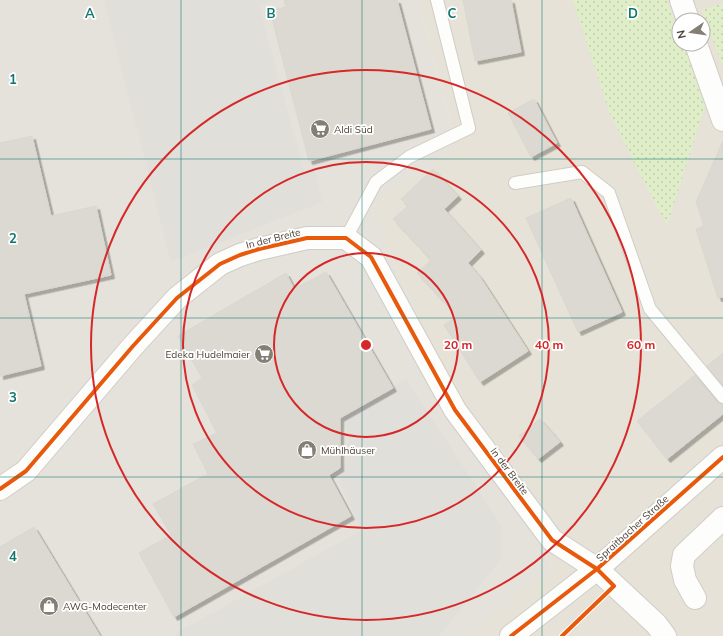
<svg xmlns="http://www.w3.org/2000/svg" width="723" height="636" viewBox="0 0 723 636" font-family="Mulish,sans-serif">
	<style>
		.residential { fill: #e7e2d7; fill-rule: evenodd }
		.industrial { fill: #e5e1db }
		.grass { fill: url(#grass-dots) }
		.parking { fill: #e1dfda }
		.building { fill: #dcd9d2; stroke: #dad7d0; filter: url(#shadow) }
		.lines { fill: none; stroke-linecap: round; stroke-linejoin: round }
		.service-casing { stroke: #d0cdc7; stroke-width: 14 }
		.minor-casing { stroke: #d0cdc7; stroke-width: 24 }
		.tertiary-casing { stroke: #d0cdc7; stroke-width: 24 }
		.service { stroke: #fdfdfc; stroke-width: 12 }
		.minor { stroke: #fdfdfc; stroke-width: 22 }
		.tertiary { stroke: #fdfdfc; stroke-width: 22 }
		.cycleway-casing { stroke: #fff; stroke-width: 6 }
		.cycleway { stroke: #e8590c; stroke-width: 4 }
		.grid { fill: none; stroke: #0f766e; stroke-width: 1; stroke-opacity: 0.55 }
		.ring { fill: none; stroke: #d62828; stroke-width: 2 }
		.labels { text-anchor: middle; stroke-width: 3.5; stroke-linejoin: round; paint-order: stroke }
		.poi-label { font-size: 10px; fill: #494135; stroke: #fff; text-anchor: start }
		.street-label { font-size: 10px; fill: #494135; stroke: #fff }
		.grid-label { font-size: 13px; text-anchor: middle; font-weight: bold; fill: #0f766e; stroke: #fff; stroke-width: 3.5; stroke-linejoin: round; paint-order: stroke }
		.centre { fill: #d62828; stroke: #fff; stroke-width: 2 }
		.ring-label { font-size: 12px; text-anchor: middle; font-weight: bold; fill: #d62828; stroke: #fff; stroke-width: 3.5; stroke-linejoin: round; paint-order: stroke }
	</style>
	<defs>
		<pattern id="grass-dots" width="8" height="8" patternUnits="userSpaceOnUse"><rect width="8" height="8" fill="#dfeec8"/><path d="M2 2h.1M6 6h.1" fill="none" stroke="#c1cdac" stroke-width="1.8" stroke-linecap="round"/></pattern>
		<filter id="shadow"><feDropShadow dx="3.5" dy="3.5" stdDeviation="0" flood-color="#0004"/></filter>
	</defs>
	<rect width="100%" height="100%" fill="#f2f0ea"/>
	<path class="residential" d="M418 0H723V636H468L552 566 447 385 371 208 457 147ZM679 20H703V44H679Z"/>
	<path class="industrial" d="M0 0H418L457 147 371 208 447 385 552 566 468 636H0Z"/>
	<path class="grass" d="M573 0H667L679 34V44H683L705 106 667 225 636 166 609 111Z
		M723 3V67L702 10Z"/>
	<path class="parking" d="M104 0H274L259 6 304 171 314 168 322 202 171 262Z
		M406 379 502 527V558L439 636H176L175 634 362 530 340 483 350 436 339 418Z"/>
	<path class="building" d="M284 0H397L431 129 309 161 270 11 286 7Z
		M463 0H511L521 52 475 61Z
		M534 99 557 143 531 157 508 113Z
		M32 136 51 216 96 206 111 275 24 294 41 366 0 376V143Z
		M723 141V297L718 298 696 229 704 226 696 202Z
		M433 169 458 196 444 209 481 250 468 263 480 277 528 351 480 382 444 325 457 316 417 273 431 260 393 219 408 206 401 199Z
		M571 198 622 312 578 332 526 218Z
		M326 272 393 388 340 418V468L329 475 351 516 174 617 139 553 171 535 153 504 208 474 193 444 217 433 192 385 202 378 178 336 286 273 294 289Z
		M723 353V385L707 366Z
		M695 375 717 402 723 404V414L667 459 637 421Z
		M540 419 560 442 538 459 519 436Z
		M34 527 100 636H0V547Z"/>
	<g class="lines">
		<defs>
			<path id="service" d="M515 183 582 172 609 193 650 309 723 397
				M346 238 376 182 409 157 469 128 437 0"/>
			<path id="minor" d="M681 0 688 20
				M696 44 723 120
				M0 489 26 471 133 346 177 298 220 264 240 255 259 249 307 238H346L371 257 455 410 552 540 597 569 656 624 665 636
				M695 598 685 580 682 566 684 555 723 518"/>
			<path id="tertiary" d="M511 636 597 569 723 457"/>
		</defs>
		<use href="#service" class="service-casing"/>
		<use href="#minor" class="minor-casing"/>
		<use href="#tertiary" class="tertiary-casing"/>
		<use href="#service" class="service"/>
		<use href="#minor" class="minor"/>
		<use href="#tertiary" class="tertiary"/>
		<defs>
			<path id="cycleway" d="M0 489 26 471 133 346 177 298 220 264 240 255 259 249 307 238H346L371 257 455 410 552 540 597 569 614 586 562 636
				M511 636 597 569 723 457"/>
		</defs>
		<use href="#cycleway" class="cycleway-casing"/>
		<use href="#cycleway" class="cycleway"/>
	</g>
	<path class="grid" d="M181 0V636M362 0V636M542 0V636M0 159H723M0 318H723M0 477H723"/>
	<g class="ring">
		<circle cx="366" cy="345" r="92"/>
		<circle cx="366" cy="345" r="183"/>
		<circle cx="366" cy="345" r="275"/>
	</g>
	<defs>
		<symbol id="supermarket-disc" viewBox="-11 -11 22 22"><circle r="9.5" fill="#847e74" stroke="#fff"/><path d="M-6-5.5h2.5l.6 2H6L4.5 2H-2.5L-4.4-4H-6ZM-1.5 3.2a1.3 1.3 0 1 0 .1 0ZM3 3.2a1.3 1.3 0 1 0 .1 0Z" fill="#fff"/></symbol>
		<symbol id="shop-disc" viewBox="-11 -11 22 22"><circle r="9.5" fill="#847e74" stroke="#fff"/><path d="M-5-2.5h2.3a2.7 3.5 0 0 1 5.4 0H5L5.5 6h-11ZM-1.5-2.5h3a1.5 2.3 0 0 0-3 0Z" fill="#fff"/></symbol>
	</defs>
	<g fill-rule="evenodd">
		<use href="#supermarket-disc" x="309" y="118" width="22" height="22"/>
		<use href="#supermarket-disc" x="253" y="343" width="22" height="22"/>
		<use href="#shop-disc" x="296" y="439" width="22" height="22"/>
		<use href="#shop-disc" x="38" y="595" width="22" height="22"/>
	</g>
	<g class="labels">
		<g class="poi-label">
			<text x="334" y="133">Aldi Süd</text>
			<text x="250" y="358" text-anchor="end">Edeka Hudelmaier</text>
			<text x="321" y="454">Mühlhäuser</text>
			<text x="63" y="610">AWG-Modecenter</text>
		</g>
		<g class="street-label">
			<text transform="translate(273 238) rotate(-14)" y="4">In der Breite</text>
			<text transform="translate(510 471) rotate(53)" y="4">In der Breite</text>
			<text transform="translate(632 528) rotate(-42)" y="4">Spraitbacher Straße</text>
		</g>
	</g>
	<g class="grid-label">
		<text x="90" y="18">A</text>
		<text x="271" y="18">B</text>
		<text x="452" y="18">C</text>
		<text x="633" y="18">D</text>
		<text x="13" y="84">1</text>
		<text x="13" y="243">2</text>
		<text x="13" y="402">3</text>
		<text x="13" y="561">4</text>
	</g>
	<circle cx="366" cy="345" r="6" class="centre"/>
	<g class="ring-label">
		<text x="458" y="349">20 m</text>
		<text x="549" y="349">40 m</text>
		<text x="641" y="349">60 m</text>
	</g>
	<g transform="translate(691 32) rotate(257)"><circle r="19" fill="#ffffff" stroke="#b6b3ae"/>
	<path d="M0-3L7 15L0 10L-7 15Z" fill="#847e74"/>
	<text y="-6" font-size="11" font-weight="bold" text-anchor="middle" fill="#494135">N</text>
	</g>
</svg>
